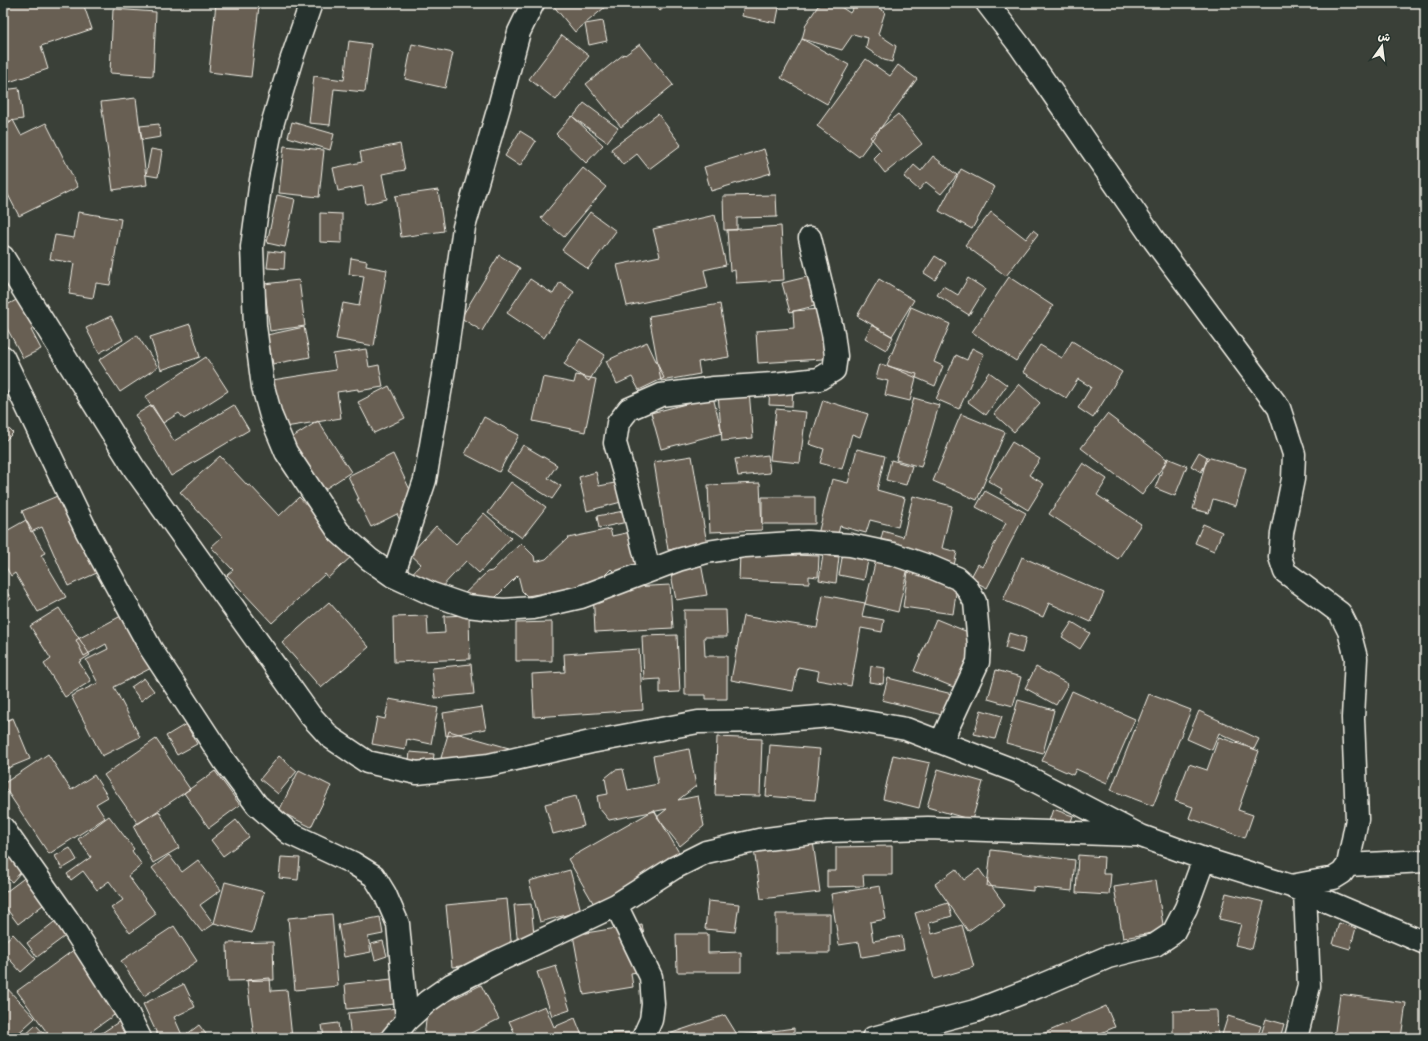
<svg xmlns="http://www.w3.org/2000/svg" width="1428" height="1041" viewBox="0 0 1428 1041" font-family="Kalam,'Playpen Sans Arabic',sans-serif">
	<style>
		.building { fill: #685e52; stroke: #f4f1e8 }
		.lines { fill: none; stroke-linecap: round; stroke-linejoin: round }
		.minor-casing { stroke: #f4f1e8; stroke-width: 25 }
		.minor { stroke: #26332d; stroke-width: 22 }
	</style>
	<rect width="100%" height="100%" fill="#3a4038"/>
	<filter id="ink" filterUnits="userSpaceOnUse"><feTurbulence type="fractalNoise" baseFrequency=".025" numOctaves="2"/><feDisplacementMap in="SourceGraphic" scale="8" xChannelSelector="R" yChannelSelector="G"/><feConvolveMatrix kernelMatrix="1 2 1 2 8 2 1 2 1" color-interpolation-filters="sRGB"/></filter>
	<g filter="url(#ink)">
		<path class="building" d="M16 3H83L92 29 41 46 48 69 3 84V7Z
			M216 3 259 6 251 77 209 72Z
			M553 3H610L575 32 552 4Z
			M618 3H631L624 9Z
			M653 3H670L660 11Z
			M744 3H780L776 23 742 16Z
			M820 3H835L850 13 856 3H871L885 12 878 34 896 46 892 62 884 60 866 48 868 38 853 34 842 50 802 39 806 24Z
			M113 9 156 12 153 76 110 73Z
			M603 21 607 41 589 45 585 24Z
			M562 35 589 56 556 100 529 79Z
			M802 39 849 65 827 104 781 78Z
			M349 41 371 44 365 92 334 89 330 125 309 123 314 76 344 80Z
			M412 44 453 53 445 88 405 79Z
			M640 44 673 85 621 127 586 84 624 54 625 55Z
			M866 59 890 76 898 65 917 79 859 157 817 126Z
			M19 88 23 119 3 122V90Z
			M136 98 147 185 113 190 101 102Z
			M584 103 618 128 607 142 573 117Z
			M658 114 681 145 649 169 637 154 623 165 611 149Z
			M898 114 922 144 885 173 873 158 881 150 870 137Z
			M572 116 603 145 586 163 556 134Z
			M13 120 21 135 46 123 78 187 19 216 3 185V126Z
			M292 122 334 134 330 150 288 137Z
			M159 124 161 137 142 140 140 126Z
			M520 131 536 141 520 166 505 156Z
			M400 144 405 170 382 174 387 199 366 204 363 186 338 191 333 168 362 162 360 152Z
			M284 146 324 150 319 197 279 193Z
			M151 149 162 151 158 177 146 175Z
			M764 149 771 173 711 191 704 167Z
			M933 156 957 175 941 194 926 182 919 190 904 177 914 165 921 171Z
			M583 168 606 187 564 237 541 218Z
			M961 169 995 187 972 229 939 211Z
			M438 190 444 231 401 237 395 196Z
			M277 195 295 199 285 247 267 243Z
			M776 195 777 217 737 218V230H724L723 196Z
			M78 212 121 219 110 285 96 283 93 298 69 294 74 263 50 259 55 235 74 238Z
			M590 212 616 231 588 269 562 250Z
			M991 212 1026 239 1033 230 1038 234 1006 276 965 245Z
			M320 213 342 214V243L320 242Z
			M715 215 726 265 704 270 708 288 627 306 617 265 660 256 653 229Z
			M781 226 784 280 736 283 735 270 730 271 727 230Z
			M269 251 285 253 284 269 267 268Z
			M499 255 520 268 482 331 461 318Z
			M935 256 946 263 935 280 924 273Z
			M351 258 367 261 366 266 387 270 374 346 336 339 343 303 359 306 364 276 349 274Z
			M823 273 831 302 790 312 782 283Z
			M1009 277 1053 306 1016 361 972 332Z
			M968 278 985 289 969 315 937 295 943 286 958 295Z
			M530 279 553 294 560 282 574 292 544 338 507 313Z
			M879 279 914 300 892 336 857 316Z
			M299 280 305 326 270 331 264 284Z
			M24 296 40 326 31 330 41 349 23 358 3 321V307Z
			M720 304 729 357 698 362 700 374 661 381 649 316Z
			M911 307 950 324 934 362 943 366 935 386 887 365Z
			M835 308 838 358 758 363 756 331 794 328 793 311Z
			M111 316 123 340 99 353 86 328Z
			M190 324 200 357 161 370 150 337Z
			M872 325 893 337 886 350 865 338Z
			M304 327 310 357 273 364 267 335Z
			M137 335 158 367 120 392 99 360Z
			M580 339 605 355 589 381 564 364Z
			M1072 341 1122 372 1093 418 1078 408 1091 387 1078 379 1066 398 1023 372 1040 345 1062 358Z
			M647 342 664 378 639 390 632 377 617 384 606 361Z
			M972 348 984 354 959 409 936 399 956 355 967 360Z
			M366 349 369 367 379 365 383 387 358 391V389L337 392 341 418 273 429 266 381 336 370 333 354Z
			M206 357 228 391 184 419 179 413 163 423 145 397Z
			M880 364 917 374 910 401 885 395 888 381 876 378Z
			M989 372 1007 385 986 415 968 402Z
			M576 375 596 379 585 432 533 421 543 377 574 383Z
			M770 383 793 384 792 406 769 405Z
			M1019 384 1040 403 1014 432 994 414Z
			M389 386 405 418 374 433 358 402Z
			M749 391 753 438 722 441 718 394Z
			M713 397 722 433 661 449 651 413Z
			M914 398 939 405 921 467 896 460Z
			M823 400 868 414 860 437 852 434 842 469 820 463 824 449 809 444Z
			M152 405 174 441 234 405 249 430 171 476 135 415Z
			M776 409 806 412 800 463 770 460Z
			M961 414 1005 432 977 500 933 481Z
			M1107 414 1168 460 1142 495 1081 448Z
			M484 417 519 435 499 472 465 454Z
			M318 421 351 472 322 491 288 440Z
			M3 423 13 433 3 443Z
			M1012 442 1040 459 1029 475 1044 484 1028 510 1000 493 1002 489 988 481Z
			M523 445 557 465 548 478 561 486 552 499 507 471Z
			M857 449 885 456 877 490 905 498 898 527 870 520 866 533 840 526 836 542 817 538 832 479 848 483Z
			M1199 452 1209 458 1201 472 1191 466Z
			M393 454 421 513 401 523 397 514 371 527 357 499H359L348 476Z
			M768 455 770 473 738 476 735 459Z
			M220 456 248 486 250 485 279 516 299 497 353 555 328 578 325 574 272 623 227 575 233 570 211 547 222 537 180 492Z
			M692 456 707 544 668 550 654 462Z
			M1207 457 1246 468 1236 506 1213 499 1209 513 1193 509Z
			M1167 458 1187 466 1175 496 1155 488Z
			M891 460 912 466 906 485 886 480Z
			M1083 463 1107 479 1097 495 1141 524 1118 559 1049 514Z
			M596 472 599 486 620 482 625 501 587 511 579 477Z
			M511 482 546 507 522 538 488 513Z
			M760 483 762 530 710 532 708 485Z
			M76 488 110 567 68 586 42 527 31 532 22 511Z
			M985 491 1026 513 987 588 970 579 978 564 982 567 1006 523 976 507Z
			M913 496 952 506 942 548 957 552 954 565 911 554 898 612 865 604 883 531 903 537Z
			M762 497H815V524H762Z
			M629 510 632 521 599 528 597 516Z
			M484 513 511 538 479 573 466 561 438 591 404 582 421 564 410 554 436 526 456 544Z
			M26 520 45 553 41 555 66 597 38 612 15 573 11 576 3 562V533Z
			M1203 524 1222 532 1214 551 1195 543Z
			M610 529 612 536 640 530 649 570 618 576 611 569 587 593 549 597 545 593 527 596 522 591 518 575 484 609 459 599 487 572 492 571 521 543 534 556 535 562 546 559 568 538Z
			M845 541 871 546 864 580 839 575Z
			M740 553 819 556 818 577 809 576V583L739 580Z
			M823 555 839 557 836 583 819 580Z
			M1022 557 1104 593 1091 622 1049 603 1043 617 1003 600Z
			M700 558 707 595 676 600 669 564Z
			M908 572 958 579 953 614 903 607Z
			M670 585 673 628 595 632 593 589Z
			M3 586 11 599 3 604Z
			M823 595 865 603 862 616 884 620 882 632 861 628 851 686 817 680 819 671 798 667 793 691 731 680 743 616 817 628Z
			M329 602 369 647 321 688 282 643Z
			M59 608 90 655 79 662 91 681 65 697 44 664 51 659 30 626Z
			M134 609 159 664 114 687 140 737 102 756 71 696 98 683 86 660 108 649 106 644 84 656 76 640Z
			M684 610H726L727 637H704L705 656H727V699H706V695H685Z
			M469 615 470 659 394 662 393 617 427 616 428 634 445 633 444 616Z
			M936 619 985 639 963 691 914 671Z
			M552 622V661H516V623Z
			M1072 622 1090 633 1080 649 1062 637Z
			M1009 633 1026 638 1022 653 1005 648Z
			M677 635 680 692 660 693V679L644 680 642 636Z
			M639 649 643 710 534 717 532 674 565 672 564 654Z
			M471 664 474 694 435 698 432 668Z
			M871 666 885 668 883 684 869 682Z
			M1036 667 1068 684 1056 705 1025 688Z
			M996 670 1021 677 1013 706 988 699Z
			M144 678 154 691 141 701 131 687Z
			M888 678 952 694 946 716 882 700Z
			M1072 691 1135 719 1107 783 1076 769 1073 775 1042 761Z
			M1149 694 1191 710 1153 806 1111 790Z
			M389 699 438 708 431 744 407 739 405 750 372 744 377 717 385 719Z
			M1018 700 1054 710 1043 753 1006 743Z
			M482 707 486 729 446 736 443 713Z
			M981 710 1002 716 995 739 974 734Z
			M1199 711 1259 739 1254 749 1219 733 1212 750 1187 739Z
			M13 718 30 759 3 770V722Z
			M186 724 197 744 177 755 166 736Z
			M449 731 509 748 501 775 441 758Z
			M717 737 762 739 760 796 715 795Z
			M1219 737 1259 751 1238 810 1253 815 1245 838 1189 818 1193 807 1175 801 1189 764 1207 770Z
			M156 739 190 789 138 824 104 775Z
			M770 745 820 749 815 800 766 796Z
			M689 749 696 786 678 800 698 796 704 826 680 846 657 817 667 809 609 820 599 808 597 796 608 794 605 778 615 770 623 769 628 790 658 784 653 756Z
			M410 752 434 754 433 762 409 760Z
			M48 754 71 790 94 775 108 797 96 804 105 818 49 854 3 785V784Z
			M893 755 930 763 919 808 883 799Z
			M279 756 297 771 278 794 260 779Z
			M938 769 983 782 972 820 927 807Z
			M299 770 331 786 311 827 279 811Z
			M215 771 240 805 209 828 184 793Z
			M576 796 584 826 553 834 545 804Z
			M1053 809 1073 816 1063 843 1044 836Z
			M654 810 681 856 595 906 568 859Z
			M159 811 179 848 153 863 133 826Z
			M109 816 134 849 132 851 142 865 128 876 156 914 130 933 111 908 123 900 109 881 97 890 83 871 71 880 67 874 91 857 78 839Z
			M236 820 249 837 223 856 211 840Z
			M812 834 820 892 761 899 753 842Z
			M3 840 30 862 12 882 3 875Z
			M892 846V875H863L864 886 827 887V871H836V847Z
			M70 848 77 860 62 869 55 856Z
			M991 850 1075 860 1072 891 1033 887V891L987 886Z
			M169 855 182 872 198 860 221 890 200 905 214 924 202 932 152 868Z
			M1078 855 1104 857 1103 874H1111L1109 895 1076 893Z
			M281 857 300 858 298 880 279 878Z
			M956 869 964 880 979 869 1005 905 968 931 935 884Z
			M570 870 581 911 540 922 529 881Z
			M27 876 47 902 18 924 3 904V894Z
			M1156 880 1164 931 1123 938 1114 887Z
			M225 882 264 892 252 933 214 923Z
			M880 886 886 919 870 922 873 941 902 936 904 950 862 957 859 942 839 945 831 894Z
			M1226 893 1264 902 1252 949 1235 945 1241 924 1219 919Z
			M507 899 513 961 452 967 446 905Z
			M708 901 739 904 735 932 705 929Z
			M948 903 952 916 929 923 932 934 962 925 974 967 934 979 915 913Z
			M531 904 535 945 518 946 514 905Z
			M332 914 338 986 295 990 288 918Z
			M776 914H830V953H776Z
			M380 917 383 934 368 937 371 952 344 957 338 925Z
			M58 919 68 934 37 957 27 943Z
			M1339 923 1356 928 1350 949 1333 944Z
			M642 924 650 970 631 973 633 987 584 995 573 935Z
			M174 926 197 961 144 996 121 961Z
			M13 934 36 959 21 972 3 952V943Z
			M676 934H708V953L741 952V972H677Z
			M86 941 131 1003 82 1038H51L17 991Z
			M383 941 387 956 375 960 371 944Z
			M273 942 274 980 228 981 227 943Z
			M556 966 570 1010 552 1016 537 972Z
			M270 978 271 991 287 990 292 1038H254L247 980Z
			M392 979 395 1004 347 1009 345 984Z
			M3 984 35 1018 13 1038H3Z
			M184 984 195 1007 174 1017 182 1035 177 1038H159L143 1004Z
			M481 985 499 1019 461 1038H424L427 1012Z
			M1340 994 1406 1003 1401 1038H1334Z
			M545 1006 554 1027 575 1018 583 1038H517L509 1021Z
			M1106 1006 1115 1027 1089 1038H1039L1038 1036Z
			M398 1008 401 1038H351L348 1013Z
			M1217 1010 1218 1038H1173V1011Z
			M725 1015 738 1036 794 1028V1038H667L666 1035Z
			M1228 1016 1261 1026 1257 1038H1221Z
			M1266 1019 1284 1024 1280 1038H1260Z
			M120 1021 131 1038H94Z
			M338 1023 340 1038H324L322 1025Z
			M36 1025 48 1038H22Z
			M199 1025 209 1038H182Z
			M640 1032V1038H603L602 1033Z"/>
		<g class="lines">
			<defs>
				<path id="minor" d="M311 3 291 61 272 125 261 180 252 247 255 326 263 387 271 416 286 452 339 532 369 559 393 576 432 594 467 606 503 610 533 608 581 597 678 560 707 552 745 546 807 542 850 545 893 554 931 567 957 578 966 586 975 602 979 645 978 662 941 742
					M987 3 1020 46 1154 240 1279 408 1294 454 1293 479 1282 533 1280 557 1285 572 1340 613 1349 631 1356 658 1353 718 1357 819 1348 865 1342 873 1334 878 1291 886
					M3 257 134 468 310 715 330 737 367 762 417 773 489 765 591 742 698 722 770 721 831 716 906 729 1018 772 1141 836 1204 859 1291 886 1425 943
					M3 357 87 532 151 649 225 762 257 805 289 833 353 863 374 876 385 894 398 924 407 1020
					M649 570 627 484 615 443 618 423 629 409 661 395 714 388 774 384 819 379 834 370 836 356 833 333 810 238
					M393 576 425 480 444 369 464 227 499 107 519 32 533 3
					M3 828 66 917 128 1014 140 1038
					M1348 865 1425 861
					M616 905 651 977 653 1004 651 1020 643 1038
					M392 1038 407 1020 428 1001 451 985 496 962 616 905 674 868 706 852 759 840 827 831 928 828 1135 835
					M873 1038 975 1011 1037 987 1108 957 1155 945 1173 933 1186 908 1204 859
					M1296 1038 1309 986 1305 892"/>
			</defs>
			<use href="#minor" class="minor-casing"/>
			<use href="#minor" class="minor"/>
		</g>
	</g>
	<rect width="1428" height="1041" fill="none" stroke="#26332d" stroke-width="16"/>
	<rect x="8" y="8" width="1412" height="1025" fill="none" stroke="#f4f1e8" stroke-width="1.5" filter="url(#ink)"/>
	<g transform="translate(1382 46) rotate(14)" stroke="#26332d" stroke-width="3" paint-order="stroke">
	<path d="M0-3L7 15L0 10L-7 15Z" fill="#f4f1e8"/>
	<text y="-6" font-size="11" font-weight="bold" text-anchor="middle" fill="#f4f1e8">ش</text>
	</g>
</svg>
